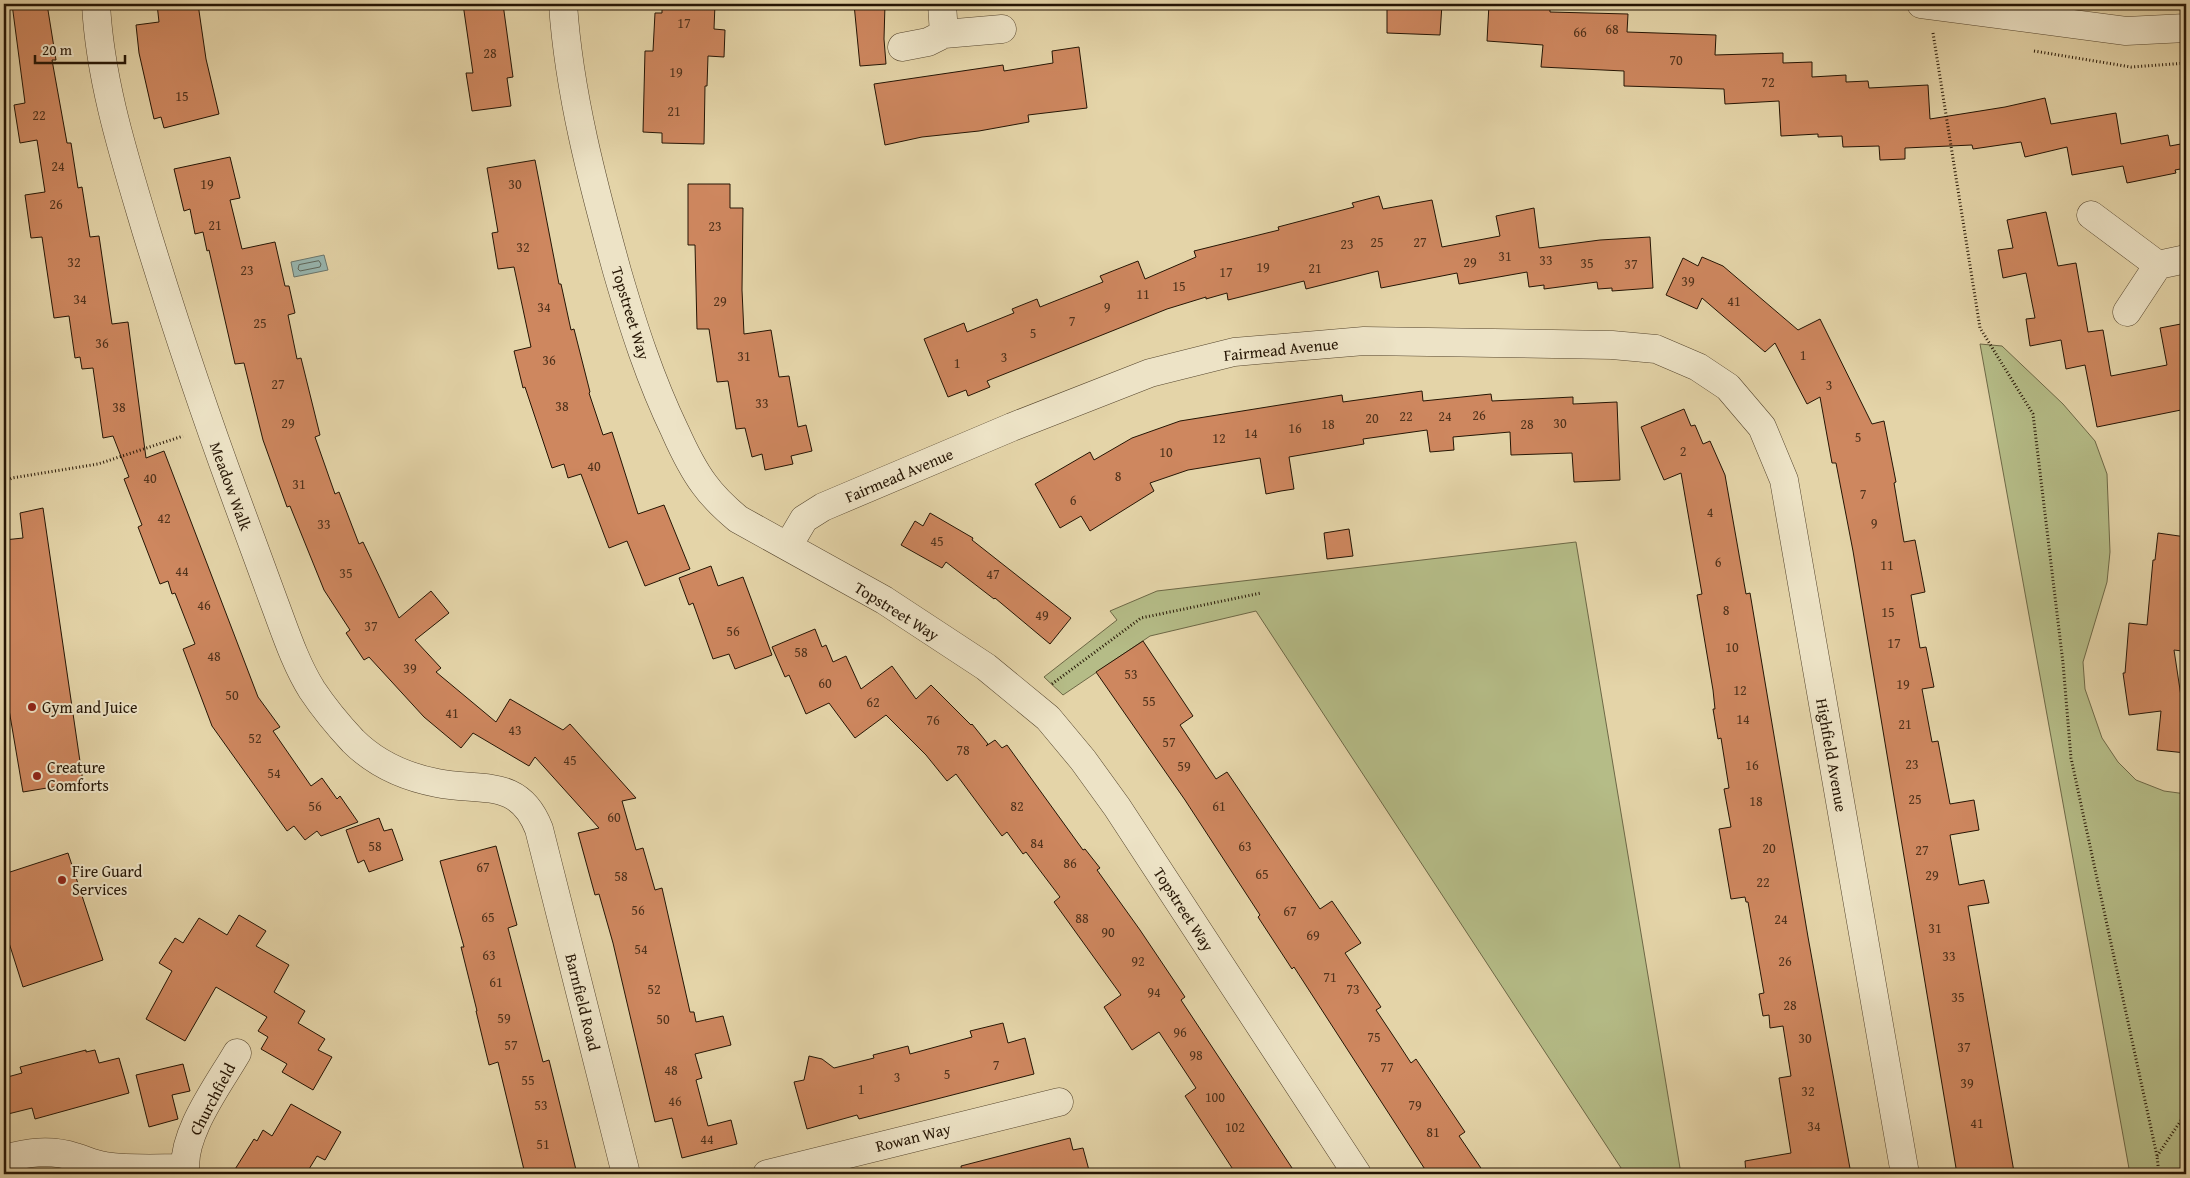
<svg xmlns="http://www.w3.org/2000/svg" width="2190" height="1178" viewBox="0 0 2190 1178" font-family="'Gentium Book Plus',serif">
	<style>
		.green { fill: #b5bc87; stroke: #6d6846 }
		.water { fill: #98b7b1; stroke: #6a766c }
		.lines { fill: none; stroke-linecap: round; stroke-linejoin: round }
		.shore { stroke: #5e665a; stroke-width: 1 }
		.building { fill: #ce875f; stroke: #251504 }
		.minor-casing { stroke: #55452d; stroke-width: 29 }
		.path { stroke: #251504; stroke-width: 3; stroke-dasharray: 1 2.5; stroke-linecap: butt }
		.minor { stroke: #ede3c6; stroke-width: 28 }
		.poi-dot { fill: #8f2418; stroke: #ede3c6; stroke-width: 2 }
		.labels { text-anchor: middle; stroke-width: 4; stroke-linejoin: round; paint-order: stroke }
		.number-label { font-size: 14px; fill: #4f321b }
		.street-label { font-size: 16px; fill: #251504; stroke: #ede3c6 }
		.poi-label { font-size: 16px; fill: #251504; stroke: #ede3c6; text-anchor: start }
	</style>
	<rect width="100%" height="100%" fill="#e4d4a8"/>
	<filter id="stains"><feTurbulence type="fractalNoise" baseFrequency=".004" numOctaves="4"/><feColorMatrix values="0 0 0 0 .2 0 0 0 0 .09 0 0 0 0 .02 0 0 0 .5 -.17"/></filter>
	<radialGradient id="worn" r=".72"><stop offset=".6" stop-color="#630" stop-opacity="0"/><stop offset="1" stop-color="#630" stop-opacity=".3"/></radialGradient>
	<path class="green" d="M1980 344 2002 346 2063 404 2095 441 2107 474 2110 552 2107 582 2083 662 2085 689 2102 738 2118 762 2136 780 2164 791 2186 794V1174H2130Z
		M1576 542 1681 1174H1625L1256 611 1150 636 1063 695 1044 677 1117 620 1110 611 1157 591Z"/>
	<path class="water" d="M324 255 328 270 294 277 291 262Z"/>
	<g class="lines">
		<path class="shore" d="M319 261 321 264 320 267 300 271 298 269 299 265Z"/>
	</g>
	<path class="building" d="M12 4H47L56 60H52L67 143H71L78 188 82 187 90 237 99 236 112 324 128 322 146 458 164 451 258 697 280 727 273 731 311 786 322 778 337 799 340 796 358 822 321 836 317 831 305 840 294 826 287 831 212 726 183 649 195 644 175 593 172 594 168 581 160 584 138 527 142 525 124 479 129 477 113 436 103 438 93 368 82 369 80 357 75 358 69 316 54 318 42 237 31 238 25 195 45 192 37 140 20 143 14 105 25 103Z
		M157 4H198L206 59 219 114 164 128 161 117 154 119 139 53 136 25 159 22Z
		M463 4H503L513 77 507 78 511 106 472 111 466 73H473Z
		M662 4H715L714 29 725 30 724 57 708 56 707 86H705L704 144 662 143V133L643 132 645 51H653L655 13H662Z
		M854 4H885L884 39 886 64 860 66Z
		M1387 4H1442L1440 35 1387 33Z
		M1489 4H1550V12L1628 14 1627 32 1716 35 1715 55 1783 53V63L1812 62V77L1846 75V82L1868 81 1869 88 1928 85 1930 119 2005 107 2045 98 2051 124 2116 113 2121 144 2168 135 2170 146 2186 143V168L2175 170 2176 173 2127 183 2123 166 2072 175 2067 147 2025 157 2021 142 1973 149 1972 145 1905 148V159L1880 160 1879 146 1843 147 1842 136 1818 137V134L1781 136 1779 101 1725 104 1724 89 1624 86V71L1541 67 1543 45 1487 41Z
		M1079 47 1087 108 1028 115 1029 122 979 131 922 137 885 145 874 84 1003 65 1004 71 1053 63 1052 51Z
		M230 157 240 198 230 200 242 249 275 242 285 286H289L295 313 288 315 297 359 301 358 320 435 315 437 335 494 339 492 359 544 363 542 399 618 431 591 449 613 415 640 441 668 436 672 496 722 510 699 563 730 570 724 636 798 622 801 636 850 643 848 655 890 662 888 690 1012H694L696 1022 723 1016 731 1045 695 1054 702 1078 696 1080 708 1126 731 1120 737 1144 682 1158 672 1118 655 1122 613 943 599 894 595 895 578 833 599 828 535 757 529 766 473 733 461 748 424 717 369 657 364 660 346 633 350 630 324 590 290 506 287 507 263 440 244 363 235 364 209 250 207 251 203 232 195 234 190 209 184 211 174 169Z
		M535 160 559 284H561L571 330 574 329 590 392 589 393 603 435 612 432 638 514 664 505 690 569 645 586 627 541 609 548 581 474 568 478 564 464 552 468 525 387 523 388 514 351 531 347 514 267 498 269 492 233 498 232 487 168Z
		M688 184H730V208H743L742 290 744 334 771 330 779 377 789 376 798 427 806 425 812 451 791 456 793 464 765 470 762 454 752 457 745 428 736 429 728 381 717 382 709 329H697L695 245H688Z
		M1379 196 1383 209 1432 200 1442 247 1500 236 1496 216 1534 208 1539 248 1600 240 1650 237 1653 288 1612 291V288L1598 289 1597 282 1544 289V285L1529 287 1527 272 1459 284 1457 273 1381 288 1378 271 1306 289 1304 281 1228 300 1227 293 1206 299V297L1167 309 987 381 990 387 968 396 966 390 948 397 924 339 964 323 967 332 1014 313 1012 309 1037 299 1040 307 1103 282 1100 276 1138 261 1145 279 1196 257 1194 251 1279 230 1278 227 1354 207 1352 203Z
		M2046 212 2058 266 2076 263 2088 332 2103 330 2111 376 2167 365 2160 328 2186 323V409L2097 427 2085 365 2066 369 2061 340 2030 346 2026 319 2035 318 2026 273 2003 278 1998 250 2013 248 2007 220Z
		M1702 257 1723 266 1798 330 1820 319 1872 424 1884 421 1896 482 1894 483 1904 542 1915 540 1925 592 1911 595 1920 648 1926 647 1934 687 1922 689 1932 742 1938 741 1950 804 1974 800 1979 830 1950 835 1959 885 1984 880 1989 903 1968 906 2014 1172 1999 1174H1957L1853 551 1836 463H1832L1820 397 1807 404 1775 343 1765 352 1702 298 1697 309 1666 295 1683 258 1698 266Z
		M1422 391 1423 401 1491 394 1492 401 1573 397V404L1617 402 1620 480 1574 482 1572 453 1511 455 1510 432 1453 437 1454 450 1430 452 1427 430 1363 439 1364 444 1289 457 1294 489 1281 491 1266 494 1260 458 1188 470 1150 483 1154 491 1090 531 1081 516 1060 528 1035 484 1090 452 1094 460 1132 438 1180 421 1342 395 1343 402Z
		M1684 409 1691 426 1695 425 1703 444 1710 441 1725 475 1746 594 1750 593 1808 937 1851 1174H1746L1745 1161 1791 1153 1779 1078 1791 1076 1783 1026 1770 1028 1769 1015 1763 1016 1759 994 1764 993 1748 902H1746L1745 897 1731 899 1719 829 1731 827 1724 789 1729 788 1721 738 1718 739 1713 709H1715L1713 690 1697 595 1702 594 1681 473 1664 480 1641 427Z
		M43 508 83 782 23 792 4 680V540L23 538 20 513Z
		M930 513 973 538 972 540 1071 618 1050 644 995 598 994 599 946 562 942 568 901 545 915 521 923 526Z
		M1349 529 1353 556 1327 559 1324 533Z
		M2158 533 2186 537V636H2184L2182 651 2174 650 2182 703 2186 704V753L2157 750 2161 711 2129 715 2123 673H2125L2129 623 2147 625 2153 560H2155Z
		M711 566 718 586 743 577 772 655 735 669 729 654 713 659 693 603 689 605 679 578Z
		M815 629 822 647 826 645 833 662 846 656 861 689 892 666 916 699 931 685 971 725 972 724 988 744 986 746 995 740 1002 748 1007 745 1083 850 1085 849 1100 868 1097 870 1140 930 1185 997 1181 1000 1296 1174H1236L1185 1096 1196 1088 1159 1032 1132 1050 1104 1007 1121 995 1054 902 1060 897 1026 852 1023 854 1007 832 1002 836 956 774 947 781 926 755 886 715 855 738 829 703 806 714 789 675 785 677 772 647Z
		M1143 641 1193 716 1180 725 1216 779 1227 772 1320 909 1332 901 1361 943 1345 953 1381 1007 1376 1010 1398 1043 1411 1063 1416 1059 1465 1132 1459 1136 1485 1174H1428L1294 967 1292 969 1258 917 1260 915 1185 800 1096 672Z
		M379 818 384 831 392 829 403 860 369 872 364 860 358 863 346 830Z
		M496 846 517 925 508 928 543 1062 549 1060 577 1174H525L498 1062 489 1065 476 1011H477L461 947H464L440 861Z
		M68 853 103 960 23 987 4 927V874Z
		M239 915 266 931 256 946 289 965 274 992 305 1011 298 1023 325 1039 318 1050 332 1057 313 1090 282 1072 287 1064 261 1049 268 1037 258 1031 267 1017 216 987 185 1041 146 1019 172 971 159 963 175 938 183 943 199 918 227 935Z
		M1003 1023 1008 1043 1025 1038 1034 1074 859 1119 857 1115 807 1129 794 1082 804 1080 809 1056 822 1059 834 1068 874 1058 873 1055 908 1046 910 1054 972 1037 970 1031Z
		M86 1050V1052L95 1050 99 1063 119 1058 129 1093 35 1119 32 1108 4 1115V1078L22 1073 20 1067Z
		M183 1064 190 1091 172 1095 178 1119 149 1127 136 1075Z
		M291 1104 341 1132 325 1160 317 1156 306 1174H232L254 1139 257 1141 263 1130 272 1136Z
		M1070 1138 1073 1150 1083 1148 1090 1174H962L961 1166Z"/>
	<g class="lines">
		<defs>
			<path id="minor" d="M96 4C100 81 124 156 146 230 173 318 202 406 234 493 247 529 261 566 274 602 285 631 295 663 312 690 324 708 338 725 353 741 376 764 406 777 437 783 481 792 519 777 539 829L626 1174
				M563 4C569 94 593 184 617 271 633 326 650 379 675 431 683 449 692 468 704 484 714 498 726 509 738 519L884 600 986 667 1048 718 1083 760 1117 807 1357 1174
				M942 4 944 34
				M1921 4 2126 31 2186 28
				M902 47 928 42 944 34 1002 29
				M2091 215 2158 265 2186 259
				M2127 312 2158 265
				M788 546 804 519 823 507 1012 427 1150 373 1234 352 1364 341 1612 345 1656 349 1698 367 1728 387 1762 427 1784 480 1905 1174
				M4 1159C28 1152 51 1149 75 1157 85 1160 95 1165 105 1166 131 1170 158 1168 185 1168
				M186 1174C179 1137 219 1084 237 1053
				M767 1174 1059 1102"/>
		</defs>
		<use href="#minor" class="minor-casing"/>
		<path class="path" d="M1933 33 1980 328 2033 414 2063 663 2071 758 2157 1156 2159 1174
			M2034 51 2131 67 2186 63
			M4 482 12 478 98 464 183 436
			M1052 684 1141 618 1261 593
			M2157 1156 2186 1113"/>
		<use href="#minor" class="minor"/>
	</g>
	<g class="poi-dot">
		<circle cx="32" cy="707" r="5"/>
		<circle cx="37" cy="776" r="5"/>
		<circle cx="62" cy="880" r="5"/>
	</g>
	<g class="labels">
		<g class="number-label">
			<text x="684" y="28">17</text>
			<text x="1612" y="34">68</text>
			<text x="1580" y="37">66</text>
			<text x="490" y="58">28</text>
			<text x="1676" y="65">70</text>
			<text x="676" y="77">19</text>
			<text x="1768" y="87">72</text>
			<text x="182" y="101">15</text>
			<text x="674" y="116">21</text>
			<text x="39" y="120">22</text>
			<text x="58" y="171">24</text>
			<text x="207" y="189">19</text>
			<text x="515" y="189">30</text>
			<text x="56" y="209">26</text>
			<text x="215" y="230">21</text>
			<text x="715" y="231">23</text>
			<text x="1377" y="247">25</text>
			<text x="1420" y="247">27</text>
			<text x="1347" y="249">23</text>
			<text x="523" y="252">32</text>
			<text x="1505" y="261">31</text>
			<text x="1546" y="265">33</text>
			<text x="74" y="267">32</text>
			<text x="1470" y="267">29</text>
			<text x="1587" y="268">35</text>
			<text x="1631" y="269">37</text>
			<text x="1263" y="272">19</text>
			<text x="1315" y="273">21</text>
			<text x="247" y="275">23</text>
			<text x="1226" y="277">17</text>
			<text x="1688" y="286">39</text>
			<text x="1179" y="291">15</text>
			<text x="1143" y="299">11</text>
			<text x="80" y="304">34</text>
			<text x="720" y="306">29</text>
			<text x="1734" y="306">41</text>
			<text x="544" y="312">34</text>
			<text x="1107" y="312">9</text>
			<text x="1072" y="326">7</text>
			<text x="260" y="328">25</text>
			<text x="1033" y="338">5</text>
			<text x="102" y="348">36</text>
			<text x="1803" y="360">1</text>
			<text x="744" y="361">31</text>
			<text x="1004" y="362">3</text>
			<text x="549" y="365">36</text>
			<text x="957" y="368">1</text>
			<text x="278" y="389">27</text>
			<text x="1829" y="390">3</text>
			<text x="762" y="408">33</text>
			<text x="562" y="411">38</text>
			<text x="119" y="412">38</text>
			<text x="1479" y="420">26</text>
			<text x="1406" y="421">22</text>
			<text x="1445" y="421">24</text>
			<text x="1372" y="423">20</text>
			<text x="288" y="428">29</text>
			<text x="1560" y="428">30</text>
			<text x="1328" y="429">18</text>
			<text x="1527" y="429">28</text>
			<text x="1295" y="433">16</text>
			<text x="1251" y="438">14</text>
			<text x="1858" y="442">5</text>
			<text x="1219" y="443">12</text>
			<text x="1683" y="456">2</text>
			<text x="1166" y="457">10</text>
			<text x="594" y="471">40</text>
			<text x="1118" y="481">8</text>
			<text x="150" y="483">40</text>
			<text x="299" y="489">31</text>
			<text x="1863" y="499">7</text>
			<text x="1073" y="505">6</text>
			<text x="1710" y="517">4</text>
			<text x="164" y="523">42</text>
			<text x="1874" y="528">9</text>
			<text x="324" y="529">33</text>
			<text x="937" y="546">45</text>
			<text x="1718" y="567">6</text>
			<text x="1887" y="570">11</text>
			<text x="182" y="576">44</text>
			<text x="346" y="578">35</text>
			<text x="993" y="579">47</text>
			<text x="204" y="610">46</text>
			<text x="1726" y="615">8</text>
			<text x="1888" y="617">15</text>
			<text x="1042" y="620">49</text>
			<text x="371" y="631">37</text>
			<text x="733" y="636">56</text>
			<text x="1894" y="648">17</text>
			<text x="1732" y="652">10</text>
			<text x="801" y="657">58</text>
			<text x="214" y="661">48</text>
			<text x="410" y="673">39</text>
			<text x="1131" y="679">53</text>
			<text x="825" y="688">60</text>
			<text x="1903" y="689">19</text>
			<text x="1740" y="695">12</text>
			<text x="232" y="700">50</text>
			<text x="1149" y="706">55</text>
			<text x="873" y="707">62</text>
			<text x="452" y="718">41</text>
			<text x="1743" y="724">14</text>
			<text x="933" y="725">76</text>
			<text x="1905" y="729">21</text>
			<text x="515" y="735">43</text>
			<text x="255" y="743">52</text>
			<text x="1169" y="747">57</text>
			<text x="963" y="755">78</text>
			<text x="570" y="765">45</text>
			<text x="1912" y="769">23</text>
			<text x="1752" y="770">16</text>
			<text x="1184" y="771">59</text>
			<text x="274" y="778">54</text>
			<text x="1915" y="804">25</text>
			<text x="1756" y="806">18</text>
			<text x="315" y="811">56</text>
			<text x="1017" y="811">82</text>
			<text x="1219" y="811">61</text>
			<text x="614" y="822">60</text>
			<text x="1037" y="848">84</text>
			<text x="375" y="851">58</text>
			<text x="1245" y="851">63</text>
			<text x="1769" y="853">20</text>
			<text x="1922" y="855">27</text>
			<text x="1070" y="868">86</text>
			<text x="483" y="872">67</text>
			<text x="1262" y="879">65</text>
			<text x="1932" y="880">29</text>
			<text x="621" y="881">58</text>
			<text x="1763" y="887">22</text>
			<text x="638" y="915">56</text>
			<text x="1290" y="916">67</text>
			<text x="488" y="922">65</text>
			<text x="1082" y="923">88</text>
			<text x="1781" y="924">24</text>
			<text x="1935" y="933">31</text>
			<text x="1108" y="937">90</text>
			<text x="1313" y="940">69</text>
			<text x="641" y="954">54</text>
			<text x="489" y="960">63</text>
			<text x="1949" y="961">33</text>
			<text x="1138" y="966">92</text>
			<text x="1785" y="966">26</text>
			<text x="1330" y="982">71</text>
			<text x="496" y="987">61</text>
			<text x="654" y="994">52</text>
			<text x="1353" y="994">73</text>
			<text x="1154" y="997">94</text>
			<text x="1958" y="1002">35</text>
			<text x="1790" y="1010">28</text>
			<text x="504" y="1023">59</text>
			<text x="663" y="1024">50</text>
			<text x="1180" y="1037">96</text>
			<text x="1374" y="1042">75</text>
			<text x="1805" y="1043">30</text>
			<text x="511" y="1050">57</text>
			<text x="1964" y="1052">37</text>
			<text x="1196" y="1060">98</text>
			<text x="996" y="1070">7</text>
			<text x="1387" y="1072">77</text>
			<text x="671" y="1075">48</text>
			<text x="947" y="1079">5</text>
			<text x="897" y="1082">3</text>
			<text x="528" y="1085">55</text>
			<text x="1967" y="1088">39</text>
			<text x="861" y="1094">1</text>
			<text x="1808" y="1096">32</text>
			<text x="1215" y="1102">100</text>
			<text x="675" y="1106">46</text>
			<text x="541" y="1110">53</text>
			<text x="1415" y="1110">79</text>
			<text x="1977" y="1128">41</text>
			<text x="1814" y="1131">34</text>
			<text x="1235" y="1132">102</text>
			<text x="1433" y="1137">81</text>
			<text x="707" y="1144">44</text>
			<text x="543" y="1149">51</text>
		</g>
		<g class="street-label">
			<text transform="translate(631 313) rotate(73)" y="6">Topstreet Way</text>
			<text transform="translate(1281 349) rotate(-6)" y="6">Fairmead Avenue</text>
			<text transform="translate(899 475) rotate(-23)" y="6">Fairmead Avenue</text>
			<text transform="translate(231 486) rotate(70)" y="6">Meadow Walk</text>
			<text transform="translate(897 611) rotate(32)" y="6">Topstreet Way</text>
			<text transform="translate(1832 755) rotate(80)" y="6">Highfield Avenue</text>
			<text transform="translate(1184 909) rotate(57)" y="6">Topstreet Way</text>
			<text transform="translate(583 1002) rotate(76)" y="6">Barnfield Road</text>
			<text transform="translate(212 1099) rotate(-62)" y="6">Churchfield</text>
			<text transform="translate(913 1137) rotate(-14)" y="6">Rowan Way</text>
		</g>
		<g class="poi-label">
			<text x="42" y="713">Gym and Juice</text>
			<text x="47" y="773">Creature<tspan x="47" dy="18">Comforts</tspan></text>
			<text x="72" y="877">Fire Guard<tspan x="72" dy="18">Services</tspan></text>
		</g>
	</g>
	<rect width="2190" height="1178" fill="none" stroke="#e4d4a8" stroke-width="20"/>
	<rect x="5" y="5" width="2180" height="1168" fill="none" stroke="#251504" stroke-width="2.5"/>
	<rect x="10" y="10" width="2170" height="1158" fill="none" stroke="#251504"/>
	<path d="M35 55v8h90v-8" fill="none" stroke="#251504" stroke-width="2.5"/>
	<text x="42" y="55" font-size="15" fill="#251504" stroke="#ede3c6" stroke-width="4" paint-order="stroke">20 m</text>
	<rect width="100%" height="100%" filter="url(#stains)"/>
	<rect width="100%" height="100%" fill="url(#worn)"/>
</svg>
